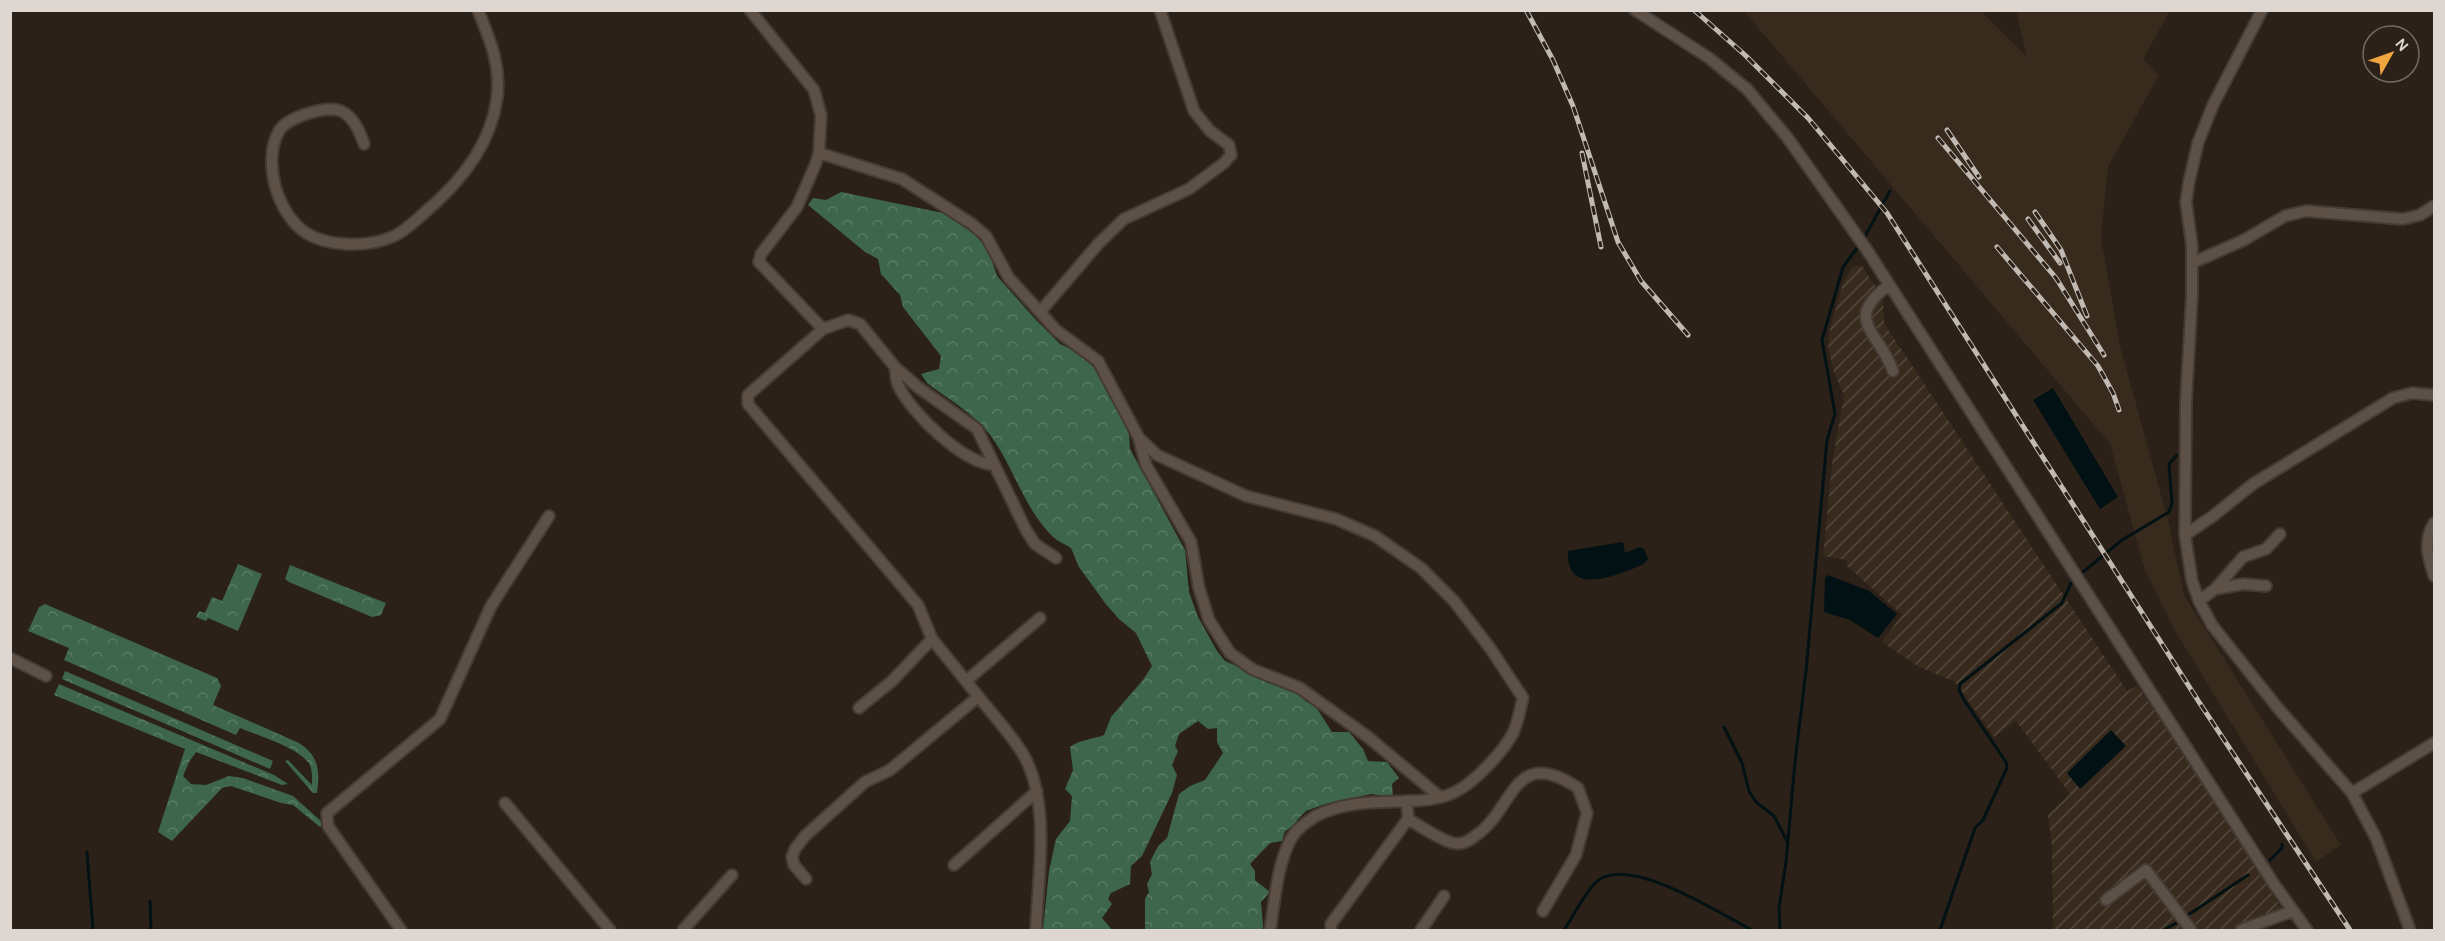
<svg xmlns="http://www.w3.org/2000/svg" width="2445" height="941" viewBox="0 0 2445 941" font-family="Karla,sans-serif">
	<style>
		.built { fill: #382a1d }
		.industrial { fill: url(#industrial-furrows) }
		.forest { fill: url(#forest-crowns) }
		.water { fill: #021114 }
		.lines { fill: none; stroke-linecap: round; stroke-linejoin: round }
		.stream { stroke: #021114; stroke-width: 3 }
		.minor-casing { stroke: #443b35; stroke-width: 14 }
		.minor { stroke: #5c5047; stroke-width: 10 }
		.rail-casing { stroke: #c1bab3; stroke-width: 5 }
		.rail { stroke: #2b2118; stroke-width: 3; stroke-dasharray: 9; stroke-linecap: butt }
	</style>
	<defs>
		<pattern id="industrial-furrows" width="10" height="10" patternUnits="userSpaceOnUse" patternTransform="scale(1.5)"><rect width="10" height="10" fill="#382a1d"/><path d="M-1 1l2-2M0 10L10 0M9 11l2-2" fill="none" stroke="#54483d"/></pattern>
		<pattern id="forest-crowns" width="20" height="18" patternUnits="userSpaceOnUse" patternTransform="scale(1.5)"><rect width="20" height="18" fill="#3d664d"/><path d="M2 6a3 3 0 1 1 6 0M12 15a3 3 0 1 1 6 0" fill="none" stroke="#597b66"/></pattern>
	</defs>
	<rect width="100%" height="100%" fill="#2b2118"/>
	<path class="built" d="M1744 11H1981L2027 57 2016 11H2170L2143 59 2159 75 2108 167 2101 238 2120 346 2169 524 2184 595 2341 845 2316 862 2174 629 2145 570 2110 444Z"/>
	<path class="industrial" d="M1853 266H1862L1883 298 1884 323 2127 691 2137 686 2176 740 2286 916 2248 930H2053L2052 846 2048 815 2070 794 2016 721 1994 737 1955 682 1919 667 1882 642 1902 615 1846 565 1847 560 1823 556 1832 464 1844 395 1834 372 1828 347 1830 328 1843 283Z"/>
	<path class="forest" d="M841 192 943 213 974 234 988 249 997 276 1036 320 1060 344 1077 352 1097 370 1129 434 1130 449 1185 550 1189 592 1198 617 1217 651 1225 661 1257 675 1268 683 1286 687 1299 693 1306 702 1314 704 1332 732H1349L1363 749 1368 761 1387 762 1399 778 1392 784 1393 797 1371 794 1325 804 1306 811 1297 820 1296 824 1285 831 1282 841 1270 843 1250 864 1255 871V880L1270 892 1261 902 1263 925 1262 930H1145V899L1149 892 1147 884 1152 874 1150 862 1158 846 1167 838 1179 794 1190 786 1205 780 1223 753 1217 742V728L1208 729 1198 721 1179 734 1175 746 1178 751 1172 765 1177 775 1172 793 1142 856 1131 866 1130 884 1111 893 1108 899 1112 904 1102 918 1112 930H1043L1049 871 1056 839 1070 821 1072 796 1065 789 1073 770 1070 747C1078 740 1094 739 1104 735L1111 717 1143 680 1152 666 1136 633 1119 619 1105 603 1079 567 1071 548C1065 544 1057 541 1052 536 1024 508 1014 468 991 436 975 414 948 399 927 383L921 374 939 369 941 356 903 307 900 295 881 274 878 259 865 252 808 205 813 198 826 200Z
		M238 564 262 574 238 631 208 618 206 621 196 617 199 611 205 613 212 597 222 601Z
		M290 565 386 603 381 615 372 617 289 582 285 579Z
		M45 604 217 678 221 686 213 705 299 743C319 756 320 771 317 793H313L285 761 288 760 312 785C312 778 313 768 308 762 295 746 259 736 240 728L236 735 64 660 69 648 28 631 39 607Z
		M65 671 273 761 270 769 62 679Z
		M59 684 274 775 288 784 282 785 196 752 189 762 183 776 191 784 206 785 229 776 243 778 293 796 323 823 320 827 293 805 281 803 231 786 222 788 172 841 158 832 185 749 54 695Z"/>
	<path class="water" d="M2053 388 2118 497 2100 509 2033 400Z
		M1623 542 1625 553 1640 547 1644 549 1648 559 1644 564C1620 574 1565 599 1568 551Z
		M1828 575 1869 591 1897 614 1878 638 1850 620 1824 612 1825 578Z
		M2111 730 2126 746 2080 789 2067 773Z"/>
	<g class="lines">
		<path class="stream" d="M1864 238 1890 191
			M2083 572 2122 540 2169 512 2172 503 2169 464 2177 455
			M1724 727 1742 763 1749 791 1756 802 1774 816 1787 841
			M87 852 93 930
			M2270 860 2282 848V844
			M150 901 151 930
			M2185 917 2248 875
			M1564 930C1573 917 1589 884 1602 878 1637 860 1719 913 1752 930
			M1780 930 1779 908 1786 862 1795 762 1806 671 1827 440 1835 414 1822 340 1843 267 1860 244
			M1940 930 1975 828 1983 820 2007 768 2006 762 1964 700 1959 690 1960 684 2062 603 2071 583
			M2164 930 2180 921"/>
		<defs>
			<path id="minor" d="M750 10 814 90 821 115 819 153 816 163 797 207 761 254 759 262 823 329
				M1160 10 1194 111 1210 131 1229 145 1231 155 1224 163 1189 189 1124 219 1099 243 1040 312 1056 330 1098 361 1139 438 1157 455 1246 496 1336 519 1375 536 1421 568 1454 601 1490 648 1523 698C1520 709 1518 723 1513 733 1503 752 1474 783 1455 792 1441 799 1421 801 1406 801 1374 803 1345 801 1316 816 1308 821 1297 828 1292 837 1277 863 1275 901 1270 930
				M1635 10 1709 58 1747 89 1787 137 1867 250 2274 884 2307 930
				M2262 10 2213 105 2198 143 2189 182 2186 202 2192 246V295L2186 401 2185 535 2192 581 2199 601 2212 625 2277 707 2352 793 2376 838 2410 930
				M364 144C360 132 354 117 341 111 327 105 287 117 279 131 262 161 277 214 306 233 317 240 331 243 345 244 361 245 379 243 394 236 405 231 414 222 423 214 459 184 491 146 497 98 501 65 490 40 478 10
				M819 153 902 179 972 224 986 236 1009 278 1040 312
				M2192 263 2244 240 2285 216 2306 211 2403 219 2420 215 2434 206
				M1889 285C1842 320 1879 331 1893 371
				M895 367C896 373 896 380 898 385 911 413 963 463 994 465
				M1139 439 1146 465 1191 542 1199 588 1209 620 1230 653 1252 669 1300 688 1368 737 1440 797
				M2434 523C2423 542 2428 556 2434 576
				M2185 535 2213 516 2253 484 2393 398 2412 393 2434 395
				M2215 589 2243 584 2266 586
				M2199 601 2215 589 2243 557 2266 549 2280 534
				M10 658 46 676
				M966 681 932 639 918 605 748 404V395L823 329 848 320 860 324 895 367 919 388 977 429 1026 530 1035 544 1056 558
				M859 708 892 681 932 639
				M2352 793 2434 743
				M1407 801 1408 819C1420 826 1440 840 1453 843 1461 845 1469 841 1475 836 1515 810 1512 744 1578 788L1587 813 1576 855 1543 911
				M505 803 610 930
				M954 865 1037 791
				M806 879 794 865 792 857 795 849 805 836 865 782 890 770 978 697
				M2106 900 2146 870 2191 930
				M401 930 328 826 327 813 440 719 491 606 549 516
				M683 930 732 875
				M1036 930C1038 876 1051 802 1023 754 1007 728 984 705 966 681L1040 618
				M1331 930V924L1408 819
				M1421 930 1444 896
				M2241 930 2293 911"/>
		</defs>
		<use href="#minor" class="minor-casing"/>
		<use href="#minor" class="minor"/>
		<defs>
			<path id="rail" d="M1526 10 1553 60 1573 106 1618 242 1641 281 1688 335
				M1694 10 1745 55 1808 118 1887 213 2199 702 2350 930
				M1947 130 1979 177
				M1938 138 2056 278 2104 355
				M1582 153 1601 247
				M2035 212 2061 250 2087 316
				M2028 219 2060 263
				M1997 247 2098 366 2113 393 2119 410"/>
		</defs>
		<use href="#rail" class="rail-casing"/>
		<use href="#rail" class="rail"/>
	</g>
	<rect width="2445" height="941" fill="none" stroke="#ded7d1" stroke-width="24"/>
	<g transform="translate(2391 54) rotate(50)"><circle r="28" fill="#2b2118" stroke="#736a62" stroke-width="1.5"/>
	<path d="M0-4.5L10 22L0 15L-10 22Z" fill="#f0a63e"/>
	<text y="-9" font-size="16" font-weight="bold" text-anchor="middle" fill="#ded7d1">N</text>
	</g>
</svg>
